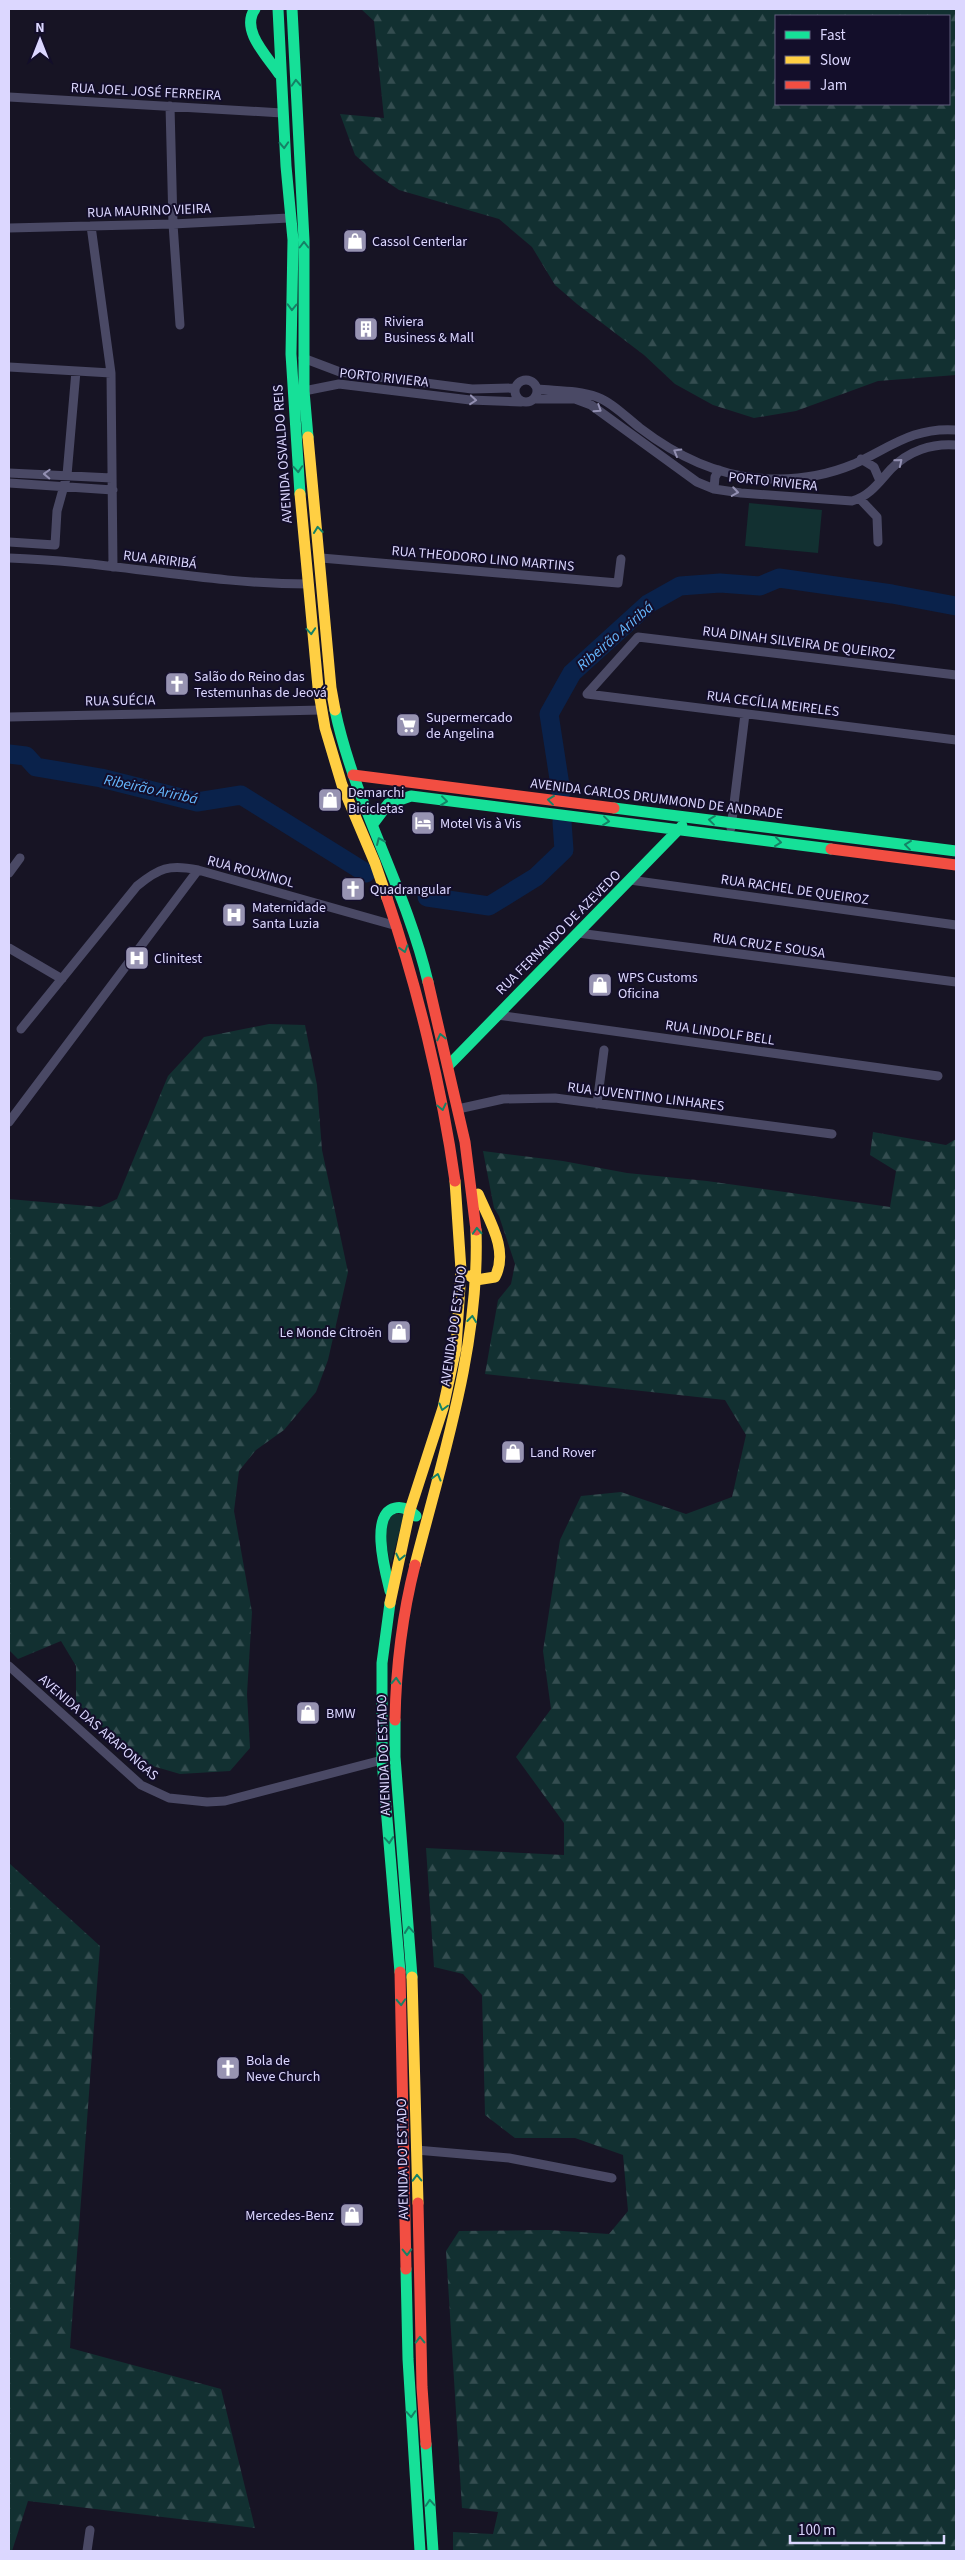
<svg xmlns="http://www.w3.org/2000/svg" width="965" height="2560" viewBox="0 0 965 2560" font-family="'Source Sans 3',sans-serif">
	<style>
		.grass { fill: #123031 }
		.forest { fill: url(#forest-firs); fill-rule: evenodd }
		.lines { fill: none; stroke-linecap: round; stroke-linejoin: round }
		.river { stroke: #0a224b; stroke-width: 19 }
		.street { stroke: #4a4965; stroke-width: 9 }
		.fast { stroke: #16e098; stroke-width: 11 }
		.slow { stroke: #ffcf43; stroke-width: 11 }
		.jam { stroke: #f24e42; stroke-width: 11 }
		.oneway { stroke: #158266 }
		.oneway2 { stroke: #9390b2 }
		.labels { text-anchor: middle; stroke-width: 4; stroke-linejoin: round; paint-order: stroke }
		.street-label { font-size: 14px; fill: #dcd7ff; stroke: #130e2a }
		.poi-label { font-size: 14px; fill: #dcd7ff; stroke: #130e2a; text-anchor: start }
		.water-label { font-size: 15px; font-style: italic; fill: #65b8ff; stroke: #130e2a }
	</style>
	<defs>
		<pattern id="forest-firs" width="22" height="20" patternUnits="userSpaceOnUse" patternTransform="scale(1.25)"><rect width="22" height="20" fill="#123031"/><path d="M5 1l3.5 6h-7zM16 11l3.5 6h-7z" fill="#344d50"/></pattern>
	</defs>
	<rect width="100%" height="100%" fill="#171424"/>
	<path class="grass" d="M749 503 822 510 818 553 745 546Z
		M394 1514H404L391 1564 385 1540 386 1522Z"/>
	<path class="forest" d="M361 9H956V375L878 381 796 411 754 418 713 405 675 384 644 355 577 304 555 285 532 247 499 219 399 190 377 175 355 155 340 114 384 118 374 21ZM776 16H949V104H776Z
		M269 1024 305 1025 317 1085 322 1150 348 1272 328 1360 316 1392 284 1430 256 1450 239 1471 234 1511 252 1612 247 1694 250 1748 230 1771 180 1774 139 1762 76 1702V1666L61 1641 18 1659 9 1650V1199L100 1207 117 1199 168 1076 204 1037Z
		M873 1132 946 1145 956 1139V2551H453V2532L493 2534 498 2512 462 2508 446 2251 459 2231 549 2230 609 2234 628 2211 623 2155 575 2138H515L485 2115 482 1995 463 1974 434 1967 426 1848 564 1855V1823L516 1757 551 1709 543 1651 560 1540 581 1496 621 1492 686 1514 732 1497 746 1435 725 1400 485 1374 498 1300 511 1284 515 1264 499 1216 494 1208 483 1151 563 1161 627 1173 707 1181 890 1207 896 1171 870 1155Z
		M9 1863 100 1946 70 2348 221 2389 255 2528 28 2501 12 2551H9Z"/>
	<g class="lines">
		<path class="river" d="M9 754 26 756 36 767 101 778 197 802 241 795 366 873
			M561 792 549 714 572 673 648 604 680 586 720 583 760 586 779 578 892 594 956 606
			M427 897 489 906 536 877 564 850 562 822"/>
		<path class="street" d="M9 97 282 113
			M170 106 173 224 180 325
			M91 226 111 373 113 567
			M9 228 173 224 289 218
			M303 358 340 372 472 389 515 388
			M9 367 111 373
			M515 391a11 11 0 1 1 22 0a11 11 0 1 1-22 0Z
			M537 389C557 391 578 390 597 397 613 403 627 418 640 428 674 454 714 474 757 478 790 481 823 477 854 464 891 447 913 427 956 430
			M304 391 339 384 470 400 521 402
			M534 399H575L591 405 697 482 714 489 741 493 852 501C870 496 879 482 891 469 908 451 932 443 956 445
			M861 459 874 467 880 481
			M9 473 112 478
			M9 483 113 490
			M714 489 715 477 719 470
			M860 499 877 517 878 542
			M9 542 55 545 57 511 67 475 76 371
			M9 558C109 561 207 584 308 584
			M321 558 618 583 621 559
			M587 694 638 637 956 675
			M587 694 956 740
			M9 717 322 710
			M731 828 745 714
			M9 873 20 858
			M630 880 956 925
			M578 933 956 982
			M9 948 62 979
			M497 1015 938 1076
			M21 1029 137 886C159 868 169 864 198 870
			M597 1104 604 1050
			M458 1109 503 1099 555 1098 832 1134
			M9 1122 198 870 397 926
			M9 1666 141 1785 169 1798 207 1802 225 1801 382 1760
			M416 2150 509 2158 612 2178
			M87 2551 90 2530"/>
		<path class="fast" d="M255 9C240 30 267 56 279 74
			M278 9 286 166 293 240 291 354 300 494
			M292 9 304 240V391L308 437
			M335 710C355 805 406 888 428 982
			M614 808 956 851
			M373 824 388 804 411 796 831 849
			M448 1066 682 826
			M390 1591C386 1574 369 1514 395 1508 403 1506 411 1511 416 1516
			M390 1603 382 1663V1760L400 1972
			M395 1720V1757L412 1977
			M406 2269 408 2359 420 2551
			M426 2444 433 2551"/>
		<path class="slow" d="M308 437 331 688 335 710
			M300 494 318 687 325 728 342 785 375 863 387 898
			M470 1276 476 1280 495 1277C509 1250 489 1220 478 1194
			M415 1565C443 1456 480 1344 476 1230
			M390 1603 410 1510 443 1408 456 1348 461 1270 455 1181
			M412 1977 418 2203"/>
		<path class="jam" d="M353 775 614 808
			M831 849 956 865
			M387 898C417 986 442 1088 455 1181
			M428 982 465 1142 476 1230
			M395 1720C396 1667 402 1616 415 1565
			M400 1972 406 2269
			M418 2203 422 2387 426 2444"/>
	</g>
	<defs><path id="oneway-chevron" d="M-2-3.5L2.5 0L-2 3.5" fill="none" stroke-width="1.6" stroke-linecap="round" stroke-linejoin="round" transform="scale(1.25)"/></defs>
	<g class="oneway">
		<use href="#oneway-chevron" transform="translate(296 83) rotate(-93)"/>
		<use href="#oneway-chevron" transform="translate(284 145) rotate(87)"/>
		<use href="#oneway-chevron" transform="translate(304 245) rotate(-90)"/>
		<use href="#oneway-chevron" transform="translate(292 307) rotate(91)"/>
		<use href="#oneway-chevron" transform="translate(298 469) rotate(86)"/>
		<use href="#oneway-chevron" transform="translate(318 530) rotate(-96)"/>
		<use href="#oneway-chevron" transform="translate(311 631) rotate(86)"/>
		<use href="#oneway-chevron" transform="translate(551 800) rotate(-173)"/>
		<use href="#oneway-chevron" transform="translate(444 801) rotate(7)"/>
		<use href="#oneway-chevron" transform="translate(712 820) rotate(-173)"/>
		<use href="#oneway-chevron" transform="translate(606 821) rotate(7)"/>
		<use href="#oneway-chevron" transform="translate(380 841) rotate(-114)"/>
		<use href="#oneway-chevron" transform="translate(778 842) rotate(7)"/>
		<use href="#oneway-chevron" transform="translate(908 845) rotate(-173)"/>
		<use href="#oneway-chevron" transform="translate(404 949) rotate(73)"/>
		<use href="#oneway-chevron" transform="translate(441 1037) rotate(-103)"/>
		<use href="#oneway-chevron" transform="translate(442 1107) rotate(77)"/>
		<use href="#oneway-chevron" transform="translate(477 1231) rotate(-93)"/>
		<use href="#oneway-chevron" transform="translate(472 1319) rotate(-83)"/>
		<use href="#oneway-chevron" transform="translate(443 1407) rotate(105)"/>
		<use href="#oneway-chevron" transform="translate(437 1477) rotate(-75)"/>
		<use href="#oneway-chevron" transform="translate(400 1557) rotate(102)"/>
		<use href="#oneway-chevron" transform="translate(396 1681) rotate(-87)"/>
		<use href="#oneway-chevron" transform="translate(389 1840) rotate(85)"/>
		<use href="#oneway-chevron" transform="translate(409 1930) rotate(-95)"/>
		<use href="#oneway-chevron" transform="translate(401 2002) rotate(87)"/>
		<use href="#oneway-chevron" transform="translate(417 2178) rotate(-91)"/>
		<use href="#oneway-chevron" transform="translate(407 2252) rotate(89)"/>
		<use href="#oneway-chevron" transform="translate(420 2340) rotate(-91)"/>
		<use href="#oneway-chevron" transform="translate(411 2414) rotate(86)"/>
		<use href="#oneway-chevron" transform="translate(430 2503) rotate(-94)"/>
	</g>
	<g class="oneway2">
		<use href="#oneway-chevron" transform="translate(473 400) rotate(5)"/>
		<use href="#oneway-chevron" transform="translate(598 409) rotate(33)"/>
		<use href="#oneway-chevron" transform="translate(677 452) rotate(-150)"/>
		<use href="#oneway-chevron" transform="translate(899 462) rotate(-39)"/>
		<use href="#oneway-chevron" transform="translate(47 474) rotate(-178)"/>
		<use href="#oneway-chevron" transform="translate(735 492) rotate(9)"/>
	</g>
	<defs>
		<symbol id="shop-square" viewBox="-11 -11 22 22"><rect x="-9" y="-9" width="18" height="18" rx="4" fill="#9793b2" stroke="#130e2a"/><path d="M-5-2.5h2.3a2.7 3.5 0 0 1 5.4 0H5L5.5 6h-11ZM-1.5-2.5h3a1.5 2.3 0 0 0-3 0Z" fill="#fff"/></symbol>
		<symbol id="building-square" viewBox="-11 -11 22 22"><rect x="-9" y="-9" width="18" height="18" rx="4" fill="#9793b2" stroke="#130e2a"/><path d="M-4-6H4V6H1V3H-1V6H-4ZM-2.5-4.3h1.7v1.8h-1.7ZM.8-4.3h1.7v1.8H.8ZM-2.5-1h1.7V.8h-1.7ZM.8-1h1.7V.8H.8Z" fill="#fff"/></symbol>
		<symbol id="church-square" viewBox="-11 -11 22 22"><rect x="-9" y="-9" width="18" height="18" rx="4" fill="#9793b2" stroke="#130e2a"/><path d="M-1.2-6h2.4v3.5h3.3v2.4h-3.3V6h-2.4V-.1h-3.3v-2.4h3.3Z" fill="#fff"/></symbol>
		<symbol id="supermarket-square" viewBox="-11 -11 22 22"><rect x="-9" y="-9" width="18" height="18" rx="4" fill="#9793b2" stroke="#130e2a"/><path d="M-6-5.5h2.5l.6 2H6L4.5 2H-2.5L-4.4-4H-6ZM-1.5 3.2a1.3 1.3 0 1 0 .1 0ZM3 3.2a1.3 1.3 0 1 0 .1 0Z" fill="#fff"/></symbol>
		<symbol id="hotel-square" viewBox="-11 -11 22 22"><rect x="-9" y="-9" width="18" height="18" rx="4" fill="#9793b2" stroke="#130e2a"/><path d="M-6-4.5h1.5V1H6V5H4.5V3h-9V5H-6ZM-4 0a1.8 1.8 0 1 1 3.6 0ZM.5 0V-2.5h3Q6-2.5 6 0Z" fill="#fff"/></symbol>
		<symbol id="hospital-square" viewBox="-11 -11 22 22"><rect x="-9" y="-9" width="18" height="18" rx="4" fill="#9793b2" stroke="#130e2a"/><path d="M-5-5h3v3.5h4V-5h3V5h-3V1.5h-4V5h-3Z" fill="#fff"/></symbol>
	</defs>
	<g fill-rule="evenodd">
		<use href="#shop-square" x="341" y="227" width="28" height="28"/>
		<use href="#building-square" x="352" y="315" width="28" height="28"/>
		<use href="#church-square" x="163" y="670" width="28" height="28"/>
		<use href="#supermarket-square" x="394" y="711" width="28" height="28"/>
		<use href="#shop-square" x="316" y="786" width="28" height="28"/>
		<use href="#hotel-square" x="409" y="809" width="28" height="28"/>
		<use href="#church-square" x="339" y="875" width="28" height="28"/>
		<use href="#hospital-square" x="220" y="901" width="28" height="28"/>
		<use href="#hospital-square" x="123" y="944" width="28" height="28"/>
		<use href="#shop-square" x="586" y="971" width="28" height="28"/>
		<use href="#shop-square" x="385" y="1318" width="28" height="28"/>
		<use href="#shop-square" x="499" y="1438" width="28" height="28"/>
		<use href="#shop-square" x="294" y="1699" width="28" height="28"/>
		<use href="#church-square" x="214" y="2054" width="28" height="28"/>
		<use href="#shop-square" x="338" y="2201" width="28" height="28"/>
	</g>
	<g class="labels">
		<g class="street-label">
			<text transform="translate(146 91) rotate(3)" y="5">RUA JOEL JOSÉ FERREIRA</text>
			<text transform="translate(149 210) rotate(-2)" y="5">RUA MAURINO VIEIRA</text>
			<text transform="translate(384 377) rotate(6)" y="5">PORTO RIVIERA</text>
			<text transform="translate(282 454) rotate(-94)" y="5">AVENIDA OSVALDO REIS</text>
			<text transform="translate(773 481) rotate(6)" y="5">PORTO RIVIERA</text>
			<text transform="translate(483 558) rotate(5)" y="5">RUA THEODORO LINO MARTINS</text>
			<text transform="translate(160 559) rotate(7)" y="5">RUA ARIRIBÁ</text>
			<text transform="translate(799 642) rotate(7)" y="5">RUA DINAH SILVEIRA DE QUEIROZ</text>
			<text transform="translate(120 700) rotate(-1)" y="5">RUA SUÉCIA</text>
			<text transform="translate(773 703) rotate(7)" y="5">RUA CECÍLIA MEIRELES</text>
			<text transform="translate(657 798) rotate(7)" y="5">AVENIDA CARLOS DRUMMOND DE ANDRADE</text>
			<text transform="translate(251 871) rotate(15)" y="5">RUA ROUXINOL</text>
			<text transform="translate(795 889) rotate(8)" y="5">RUA RACHEL DE QUEIROZ</text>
			<text transform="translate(558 932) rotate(-45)" y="5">RUA FERNANDO DE AZEVEDO</text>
			<text transform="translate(769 945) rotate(8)" y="5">RUA CRUZ E SOUSA</text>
			<text transform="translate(720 1032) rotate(8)" y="5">RUA LINDOLF BELL</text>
			<text transform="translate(646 1096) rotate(7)" y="5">RUA JUVENTINO LINHARES</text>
			<text transform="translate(453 1326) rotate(-82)" y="5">AVENIDA DO ESTADO</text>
			<text transform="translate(99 1727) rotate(41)" y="5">AVENIDA DAS ARAPONGAS</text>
			<text transform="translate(383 1755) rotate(-92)" y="5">AVENIDA DO ESTADO</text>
			<text transform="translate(402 2159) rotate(-91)" y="5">AVENIDA DO ESTADO</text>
		</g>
		<g class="poi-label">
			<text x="372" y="246">Cassol Centerlar</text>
			<text x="384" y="326">Riviera<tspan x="384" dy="16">Business &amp; Mall</tspan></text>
			<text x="194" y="681">Salão do Reino das<tspan x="194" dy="16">Testemunhas de Jeová</tspan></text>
			<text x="426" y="722">Supermercado<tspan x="426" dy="16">de Angelina</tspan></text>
			<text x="348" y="797">Demarchi<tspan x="348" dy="16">Bicicletas</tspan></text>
			<text x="440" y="828">Motel Vis à Vis</text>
			<text x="370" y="894">Quadrangular</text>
			<text x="252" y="912">Maternidade<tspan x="252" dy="16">Santa Luzia</tspan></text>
			<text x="154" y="963">Clinitest</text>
			<text x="618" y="982">WPS Customs<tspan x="618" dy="16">Oficina</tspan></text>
			<text x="382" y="1337" text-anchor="end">Le Monde Citroën</text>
			<text x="530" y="1457">Land Rover</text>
			<text x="326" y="1718">BMW</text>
			<text x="246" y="2065">Bola de<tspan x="246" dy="16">Neve Church</tspan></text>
			<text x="334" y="2220" text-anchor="end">Mercedes-Benz</text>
		</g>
		<g class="water-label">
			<text transform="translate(615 636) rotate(-41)" y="5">Ribeirão Ariribá</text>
			<text transform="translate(151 789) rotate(12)" y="5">Ribeirão Ariribá</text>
		</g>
	</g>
	<rect width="965" height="2560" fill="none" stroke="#dcd7ff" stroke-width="20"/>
	<rect x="775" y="15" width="175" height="90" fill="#130e2a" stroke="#635e7f"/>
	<rect x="785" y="31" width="25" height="8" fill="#16e098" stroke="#635e7f"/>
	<text x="820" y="40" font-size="15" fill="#dcd7ff">Fast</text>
	<rect x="785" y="56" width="25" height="8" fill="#ffcf43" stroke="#635e7f"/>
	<text x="820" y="65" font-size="15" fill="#dcd7ff">Slow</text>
	<rect x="785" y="81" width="25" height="8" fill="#f24e42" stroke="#635e7f"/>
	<text x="820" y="90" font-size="15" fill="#dcd7ff">Jam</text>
	<g transform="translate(40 40)" stroke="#130e2a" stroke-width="4" paint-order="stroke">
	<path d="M0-4L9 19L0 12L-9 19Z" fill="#dcd7ff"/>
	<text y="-8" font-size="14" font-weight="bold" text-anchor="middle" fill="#dcd7ff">N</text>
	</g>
	<path d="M790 2535v8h154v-8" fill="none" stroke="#dcd7ff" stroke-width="2.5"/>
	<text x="798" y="2535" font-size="15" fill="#dcd7ff" stroke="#130e2a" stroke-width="4" paint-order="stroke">100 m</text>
</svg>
